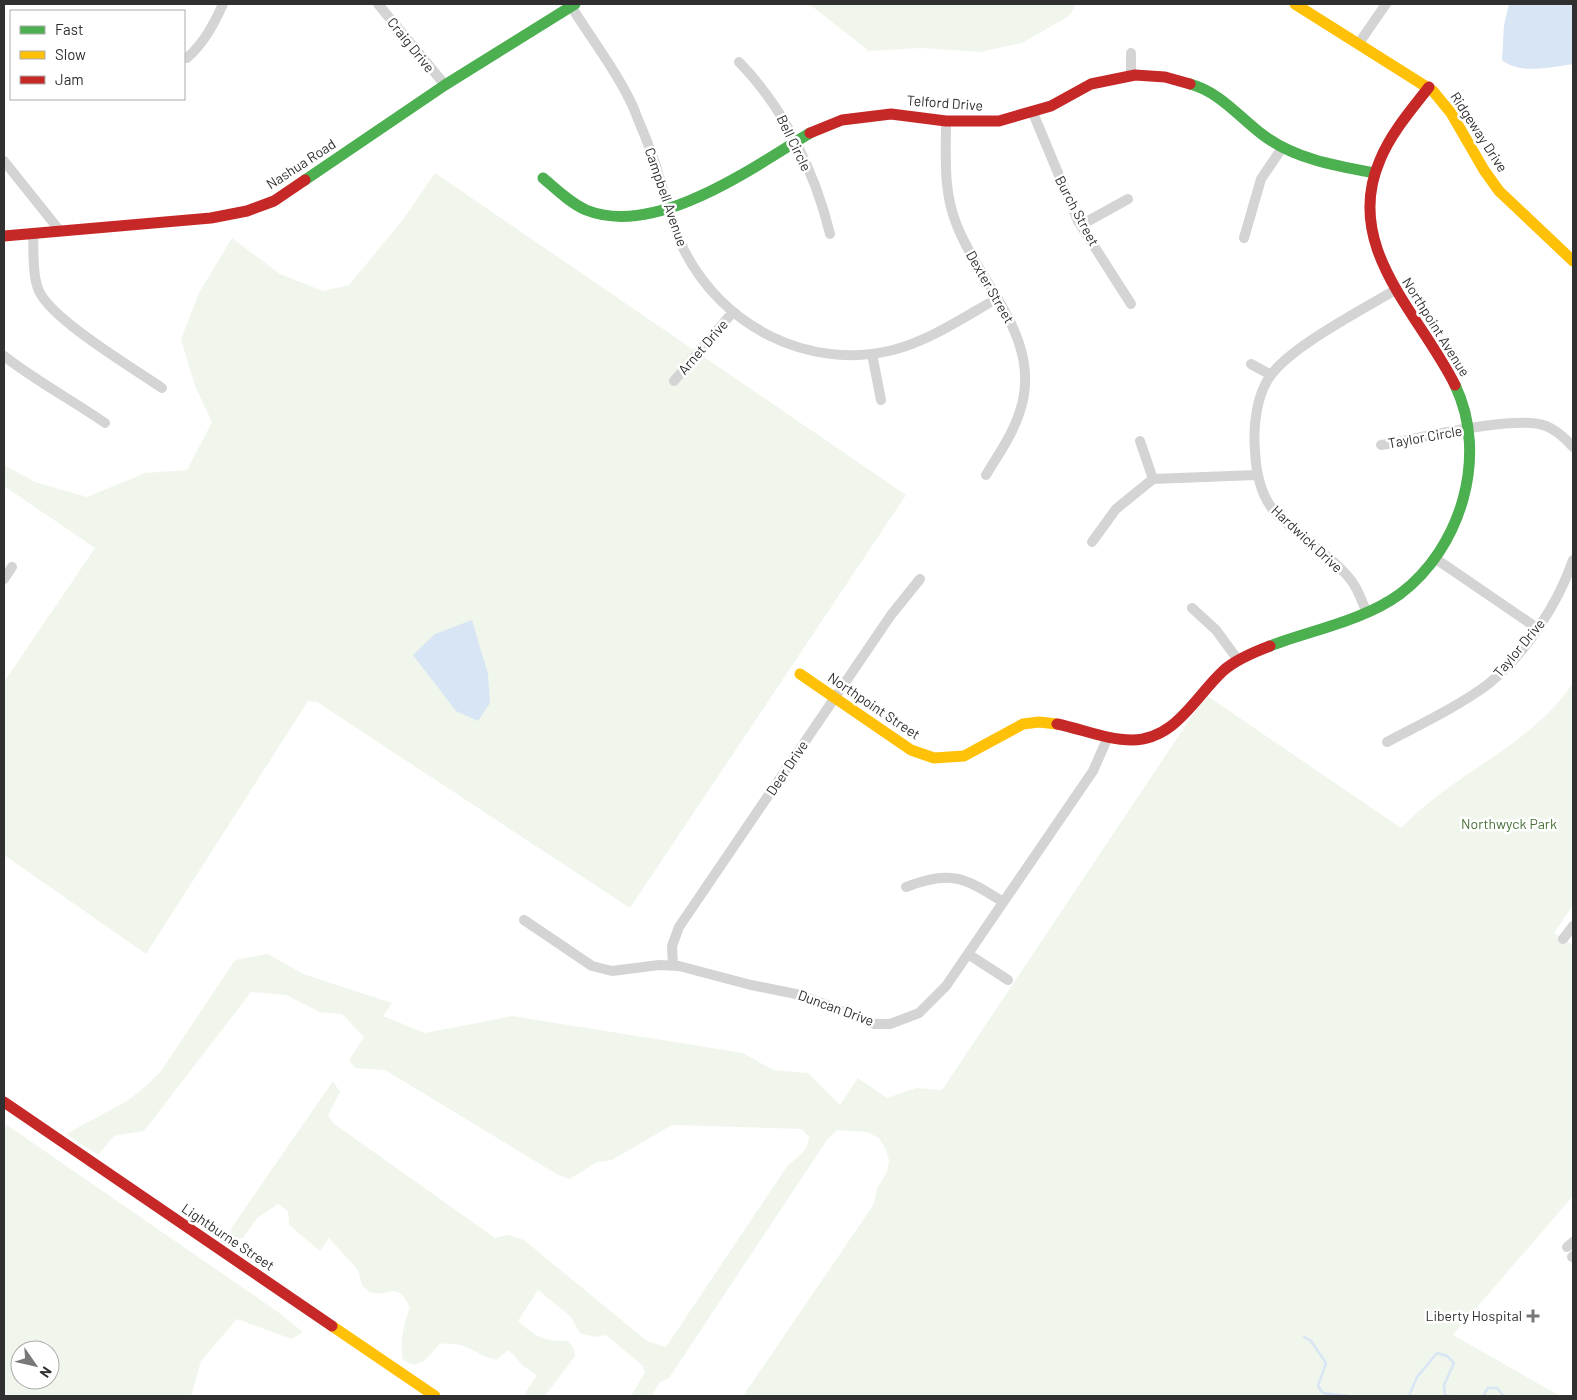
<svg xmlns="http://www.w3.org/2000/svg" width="1577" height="1400" viewBox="0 0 1577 1400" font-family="Barlow,sans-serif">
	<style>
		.green { fill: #f0f6ec; fill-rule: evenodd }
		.water { fill: #d8e5f4 }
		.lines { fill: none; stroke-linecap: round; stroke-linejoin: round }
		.stream { stroke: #d8e5f4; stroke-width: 2.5 }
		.street { stroke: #d4d4d4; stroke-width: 10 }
		.fast { stroke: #4caf50; stroke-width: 11 }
		.slow { stroke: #ffc107; stroke-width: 11 }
		.jam { stroke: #c62828; stroke-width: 11 }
		.poi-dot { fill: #787878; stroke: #fff; stroke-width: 2 }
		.labels { text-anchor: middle; stroke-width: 5; stroke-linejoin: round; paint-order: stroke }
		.street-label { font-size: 14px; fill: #303030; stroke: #fff }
		.park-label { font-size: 14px; fill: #4a7138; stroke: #fff }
		.poi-label { font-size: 14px; fill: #303030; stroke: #fff; text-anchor: end }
	</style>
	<rect width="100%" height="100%" fill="#fff"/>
	<path class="green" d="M809 4H1077L1069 16 1022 43 980 52 921 48 869 51Z
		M435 173 906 495 630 908 317 702 308 701 146 954 4 855V682L95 548 4 486V465L35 482 87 497 145 473 187 470 212 422 195 386 181 339 199 293 232 238 280 274 323 291 349 285 402 221Z
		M1573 683V905L1554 933 1573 945V1196L1453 1335 1560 1396H743L874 1204 877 1188 887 1172 889 1160 886 1150 879 1138 867 1132 837 1130 827 1140 669 1378 660 1382 651 1396H631L645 1372 643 1366 606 1335 595 1337 580 1333 570 1316 538 1290 518 1321C537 1338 543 1341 568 1341L574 1349 575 1356 545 1396H523L537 1375 522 1365 509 1350 496 1360C473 1354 467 1341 440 1344L424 1361 414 1365 403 1360C399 1343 404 1323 410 1307 395 1279 392 1297 373 1293 369 1292 365 1288 362 1286L358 1270 329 1238 320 1251 289 1225 288 1211 278 1204 257 1218 243 1238 235 1240 230 1236 232 1227 333 1081 340 1092 328 1115 333 1123 495 1238 509 1235 524 1240 647 1341 666 1347 788 1165C799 1157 808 1150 809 1137L802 1129 672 1125 612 1160 597 1162 570 1179 558 1175 385 1070 355 1068 349 1060 364 1037 342 1014 320 1012 286 995 251 992 144 1131 114 1136 98 1155 66 1134 127 1101 145 1087 161 1071 235 960 268 954 303 974 392 1003 383 1016 425 1033 512 1016 743 1053 773 1070 808 1073 840 1105 858 1078 887 1098 916 1088 942 1090 1206 695 1401 828C1452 774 1531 746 1573 683Z
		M4 1123 278 1312 303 1332 292 1339 237 1319 201 1361 191 1396H4ZM20 1350H50V1380H20Z"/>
	<path class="water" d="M1509 4H1573V64C1552 67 1520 75 1502 60L1504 25Z
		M472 620 488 674 490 703 478 721 456 711 413 655 435 634Z"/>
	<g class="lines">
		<path class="stream" d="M1304 1337 1311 1341 1326 1363 1318 1386 1323 1393 1349 1396
			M1409 1396 1417 1377 1437 1353 1447 1356 1454 1363 1444 1385 1445 1395 1449 1396
			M1483 1396 1488 1388H1497L1504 1396"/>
		<path class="street" d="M378 4 445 85
			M571 6C592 40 618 73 634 109 642 130 652 151 658 173 666 198 671 224 683 248 721 326 808 371 893 350 931 340 964 317 998 298
			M1359 43 1386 4
			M1131 53V76
			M187 58C204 43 214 24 223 4
			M739 62C784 108 815 172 830 234
			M1033 113 1078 221 1131 304
			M946 121C946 156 943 190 956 223 979 285 1044 338 1020 411 1013 434 998 455 986 475
			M4 161 60 231
			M1081 225 1128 199
			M33 233C34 251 32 275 39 291 52 320 133 368 162 388
			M1244 238 1261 179 1282 148
			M872 354 881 400
			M4 356C36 381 72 400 105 423
			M1251 364 1271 375
			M674 381 733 312
			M1140 441 1153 479
			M1381 445C1416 439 1516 414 1546 426 1557 430 1565 438 1573 447
			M1092 542 1116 509 1153 479 1256 475
			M1436 559 1537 628
			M4 579 12 567
			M1192 608 1216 630 1238 660
			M1367 613C1362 602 1358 588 1350 579 1329 553 1297 537 1274 511 1260 494 1256 472 1255 451 1253 427 1256 395 1271 375 1292 346 1362 310 1395 290
			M1387 742C1421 724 1457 707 1487 685 1524 656 1558 604 1573 560
			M906 887C951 870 964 877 1003 902
			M524 920 592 966 612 971 659 965 679 966 751 985 801 995 874 1024H890L919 1013 946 986 1093 771 1108 737
			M1563 939 1573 926
			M968 954 1008 980
			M673 965 672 946 679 927 891 615 920 579
			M1567 1247 1573 1242
			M1572 1257 1573 1256"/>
		<path class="fast" d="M1190 84C1220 92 1239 117 1263 135 1295 159 1336 166 1375 173
			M543 178C556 189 570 203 586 210 656 238 752 168 810 133
			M305 180 445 85 575 4
			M1270 646C1312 630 1363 621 1400 594 1461 548 1489 456 1455 385"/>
		<path class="slow" d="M1295 4 1433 91 1451 113 1484 170 1499 191 1573 261
			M800 674 911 750 934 758 964 756 1023 724 1039 722 1057 724
			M332 1326 435 1396"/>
		<path class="jam" d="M1429 87C1411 110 1391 133 1380 160 1342 247 1420 314 1455 385
			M810 133 842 120 891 114 946 121H999L1051 106 1091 84 1135 75 1165 77 1190 84
			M4 236 211 218 247 211 274 201 305 180
			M1057 724C1082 729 1107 740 1132 740 1176 739 1194 698 1223 671 1235 660 1254 652 1270 646
			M4 1102 332 1326"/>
	</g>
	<path class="poi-dot" d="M1530.5 1308.5h5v5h5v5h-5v5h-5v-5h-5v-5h5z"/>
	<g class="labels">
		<g class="street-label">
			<text transform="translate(411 45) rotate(51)" y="5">Craig Drive</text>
			<text transform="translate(945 103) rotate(4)" y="5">Telford Drive</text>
			<text transform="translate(1479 132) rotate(57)" y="5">Ridgeway Drive</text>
			<text transform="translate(794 143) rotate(64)" y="5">Bell Circle</text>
			<text transform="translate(301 164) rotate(-33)" y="5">Nashua Road</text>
			<text transform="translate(666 197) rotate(71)" y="5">Campbell Avenue</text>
			<text transform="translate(1077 211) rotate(62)" y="5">Burch Street</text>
			<text transform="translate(990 287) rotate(60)" y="5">Dexter Street</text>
			<text transform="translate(1436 327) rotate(58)" y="5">Northpoint Avenue</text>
			<text transform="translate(703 347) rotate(-49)" y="5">Arnet Drive</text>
			<text transform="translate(1425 437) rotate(-10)" y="5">Taylor Circle</text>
			<text transform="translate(1307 539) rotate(43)" y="5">Hardwick Drive</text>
			<text transform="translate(1519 648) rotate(-50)" y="5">Taylor Drive</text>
			<text transform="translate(874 706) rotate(34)" y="5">Northpoint Street</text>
			<text transform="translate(787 768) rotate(-56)" y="5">Deer Drive</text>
			<text transform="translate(836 1008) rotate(20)" y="5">Duncan Drive</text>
			<text transform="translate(228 1237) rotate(34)" y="5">Lightburne Street</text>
		</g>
		<g class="park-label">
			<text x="1509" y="829">Northwyck Park</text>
		</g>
		<g class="poi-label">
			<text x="1522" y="1321">Liberty Hospital</text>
		</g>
	</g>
	<rect width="1577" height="1400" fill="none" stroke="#303030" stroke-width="10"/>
	<rect x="10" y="10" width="175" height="90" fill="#ffffff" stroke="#acacac"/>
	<rect x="20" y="26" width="25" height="8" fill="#4caf50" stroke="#acacac"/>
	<text x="55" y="35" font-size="15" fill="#303030">Fast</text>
	<rect x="20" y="51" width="25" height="8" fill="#ffc107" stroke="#acacac"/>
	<text x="55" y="60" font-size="15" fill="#303030">Slow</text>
	<rect x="20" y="76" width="25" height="8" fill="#c62828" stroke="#acacac"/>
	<text x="55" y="85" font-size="15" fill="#303030">Jam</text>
	<g transform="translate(35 1365) rotate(124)"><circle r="24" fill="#ffffff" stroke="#acacac"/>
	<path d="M0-4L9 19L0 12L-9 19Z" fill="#787878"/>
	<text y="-8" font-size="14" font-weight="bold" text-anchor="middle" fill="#303030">N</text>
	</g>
</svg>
